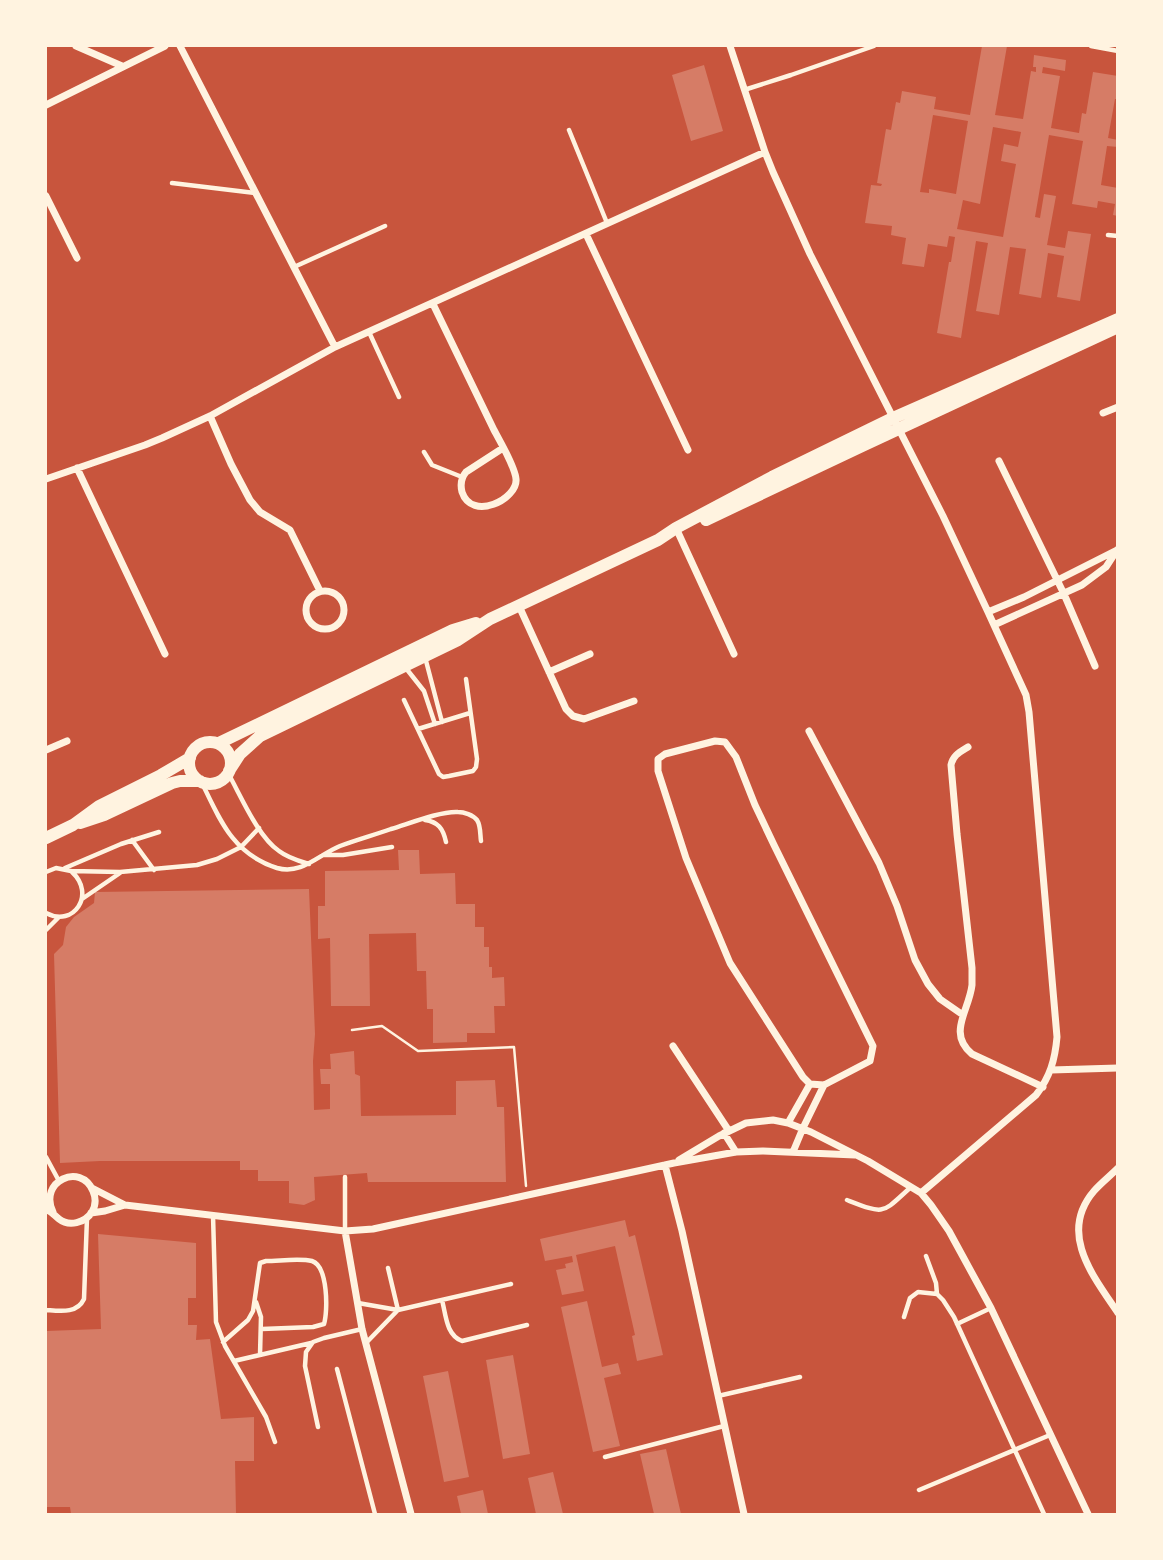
<svg xmlns="http://www.w3.org/2000/svg" width="1163" height="1560" viewBox="0 0 1163 1560" font-family="'Open Sans',sans-serif">
	<style>
		.building { fill: #d67c66; fill-rule: evenodd }
		.lines { fill: none; stroke-linecap: round; stroke-linejoin: round }
		.path { stroke: #fff3e0; stroke-width: 2.5 }
		.service { stroke: #fff3e0; stroke-width: 4.5 }
		.minor { stroke: #fff3e0; stroke-width: 7 }
		.secondary { stroke: #fff3e0; stroke-width: 12 }
	</style>
	<rect width="100%" height="100%" fill="#c8553d"/>
	<path class="building" d="M982 46H1007L995 115 1023 119 1031 71 1036 72V67H1033L1034 55 1066 60 1065 71 1043 67 1042 73 1060 76 1051 128 1079 133 1082 113 1086 114 1093 72 1118 76V99H1115L1108 138 1118 140V147L1107 146 1101 185 1118 188V216L1113 215 1115 204 1098 201 1097 208 1072 204 1083 141 1049 135 1035 217 1040 218 1044 194 1056 196 1047 245 1065 248 1068 231 1091 234 1080 301 1057 297 1064 256 1048 253 1041 298 1019 294 1026 249 1010 247 999 315 976 311 988 243 976 241 961 338 937 333 949 262H951L955 237 949 236 947 247 928 244 924 267 902 264 906 238 891 235 892 226 865 223 871 185 881 186 882 184 877 183 886 129 891 130 896 102 900 103 902 91 936 97 934 109 970 115ZM933 115 968 121 956 194 929 189V193L920 192ZM993 127 1021 132 1018 147 1004 144 1001 161 1016 164 1003 237 957 229 963 200 980 204Z
		M704 65 723 131 691 141 672 75Z
		M398 850H419L420 874 455 873 456 904H475V927H484V947H489V967H492V978L504 977 505 1006H494L495 1033H467V1042L433 1043V1009H427L426 971H417L416 933 369 934 370 1006H331L330 938 318 939V906H325V871L399 870Z
		M309 889 315 1034 313 1061 314 1110 330 1109V1084H321L320 1069H331L330 1054 354 1051 355 1074 360 1076 361 1116 456 1115V1081L495 1080 497 1107H504L506 1182H368L367 1173 314 1177 315 1200 304 1205 289 1203V1181H258V1170H240V1161H100L60 1163 54 954 63 945 66 927 74 917 94 903 95 892Z
		M625 1220 629 1237 635 1235 663 1355 637 1361 632 1336 635 1335 615 1246 576 1255 584 1291 562 1295 556 1270 566 1268 565 1264 573 1262 572 1256 545 1261 540 1239Z
		M98 1234 196 1243V1298H188V1325H197L196 1340 210 1339 221 1419 254 1417V1461H235L236 1514H71L70 1507H46V1331L101 1329Z
		M587 1301 602 1367 618 1363 621 1374 604 1378 620 1446 593 1452 561 1307Z
		M513 1355 530 1454 503 1459 486 1360Z
		M448 1371 469 1477 444 1482 423 1376Z
		M666 1449 681 1514H654L640 1454Z
		M553 1472 563 1514H536L528 1478Z
		M483 1490 488 1514H461L457 1496Z"/>
	<g class="lines">
		<path class="path" d="M352 1030 382 1026 418 1051 514 1047 526 1186"/>
		<path class="service" d="M1091 46 1118 51
			M744 90 791 75 874 46
			M569 130 607 223
			M172 183 255 193
			M1108 235 1118 236
			M294 267 385 226
			M369 332 399 397
			M424 452 432 465 462 477
			M425 657 442 722
			M405 667 424 691 435 724
			M404 700 439 774 443 777 449 776 473 771 476 767 477 759 466 679
			M418 729 470 713
			M228 773C241 796 258 837 279 851 288 858 299 861 309 864
			M202 783C220 820 233 854 277 868 302 875 318 855 340 846 356 840 374 835 391 829 408 824 440 811 458 812 464 812 473 815 477 820 481 826 480 835 481 841
			M425 820C438 822 443 828 446 842
			M132 840 154 870
			M323 855H343L392 847
			M65 868 121 844 159 832
			M46 872 56 868 71 871 120 872 197 865 217 859 241 847 259 828
			M82 899 120 873
			M46 913C74 928 96 894 72 872
			M46 930 58 918
			M46 1157 59 1181
			M345 1177V1231
			M847 1200C886 1215 881 1214 911 1187
			M213 1215 216 1322 225 1346 266 1417 275 1442
			M926 1256 936 1283 937 1294
			M388 1268 398 1310
			M442 1300C446 1315 446 1335 462 1341L527 1325
			M256 1302 261 1317 260 1355
			M358 1303 398 1310 511 1284
			M46 1310C60 1311 77 1314 84 1299L87 1218
			M904 1317 910 1298 918 1292 937 1294 943 1300 954 1317 1044 1514
			M957 1324 991 1308
			M223 1342 248 1320 253 1311 260 1263 266 1261C279 1261 300 1258 312 1261 328 1266 328 1311 324 1324L313 1327 262 1329
			M366 1343 397 1311
			M234 1361 311 1343
			M337 1369 375 1514
			M718 1396 800 1377
			M318 1427 305 1366 306 1352 313 1342 324 1338 362 1329
			M605 1457 724 1426
			M919 1490 1050 1435"/>
		<path class="minor" d="M76 46 122 66
			M180 46 335 347
			M730 46 765 152 773 172 810 254 943 516 988 612 1026 695 1029 712 1057 1037C1055 1060 1050 1077 1036 1095L921 1193
			M46 105 165 46
			M46 196 77 258
			M586 234 688 450
			M433 304C453 346 474 388 494 430 500 441 515 467 516 479 518 499 472 522 462 492 460 484 461 478 466 472L503 448
			M1103 413 1118 407
			M210 416 231 464 250 500 260 512 290 530 320 591
			M999 461 1064 594 1095 666
			M77 468 165 654
			M46 479 145 445 162 438 210 416 335 347 765 152
			M676 528 734 654
			M306 610a19 19 0 1 1 38 0a19 19 0 1 1-38 0Z
			M519 606 566 709 573 716 584 719 634 701
			M988 612 1024 597 1117 550
			M994 625 1082 585 1106 567 1117 550
			M549 672 590 654
			M809 731 879 863 897 906 915 960 928 984 940 999 963 1015
			M715 741 725 742 736 757 755 805 774 845 873 1046 870 1061 824 1085 810 1084 803 1077 730 963 686 858 658 771V759L665 754Z
			M968 747C960 752 953 755 951 765L957 834 972 968C972 974 972 980 972 985 969 1011 947 1033 972 1054L1043 1087
			M46 750 67 741
			M673 1046 729 1131
			M1051 1070 1118 1068
			M788 1123 810 1084
			M724 1133 736 1152
			M793 1152 803 1128 824 1085
			M679 1160 719 1136 746 1123 773 1120 788 1123 811 1132 868 1161 921 1193 931 1205 949 1231 991 1308 1088 1514
			M665 1165 682 1231 744 1514
			M1118 1168C1110 1176 1101 1183 1094 1191 1058 1233 1093 1276 1118 1313
			M92 1188 125 1205 345 1231 373 1229 674 1163 736 1152 763 1151 855 1155
			M46 1209C52 1212 54 1215 59 1219 69 1227 85 1223 92 1212 96 1205 96 1198 93 1191 81 1162 38 1181 53 1212
			M91 1213 105 1211 125 1205
			M345 1231 362 1329 411 1514"/>
		<path class="secondary" d="M706 520 862 446 1118 327
			M189 763a21 21 0 1 1 42 0a21 21 0 1 1-42 0Z
			M219 743 453 630 476 623
			M229 771 240 754 260 736 458 640 490 619 658 540 676 528 772 477 893 418 1118 319
			M80 823 104 815 172 783 180 781H200
			M46 838 73 825 99 806 161 775 190 758"/>
	</g>
	<rect width="1163" height="1560" fill="none" stroke="#fff3e0" stroke-width="94"/>
</svg>
